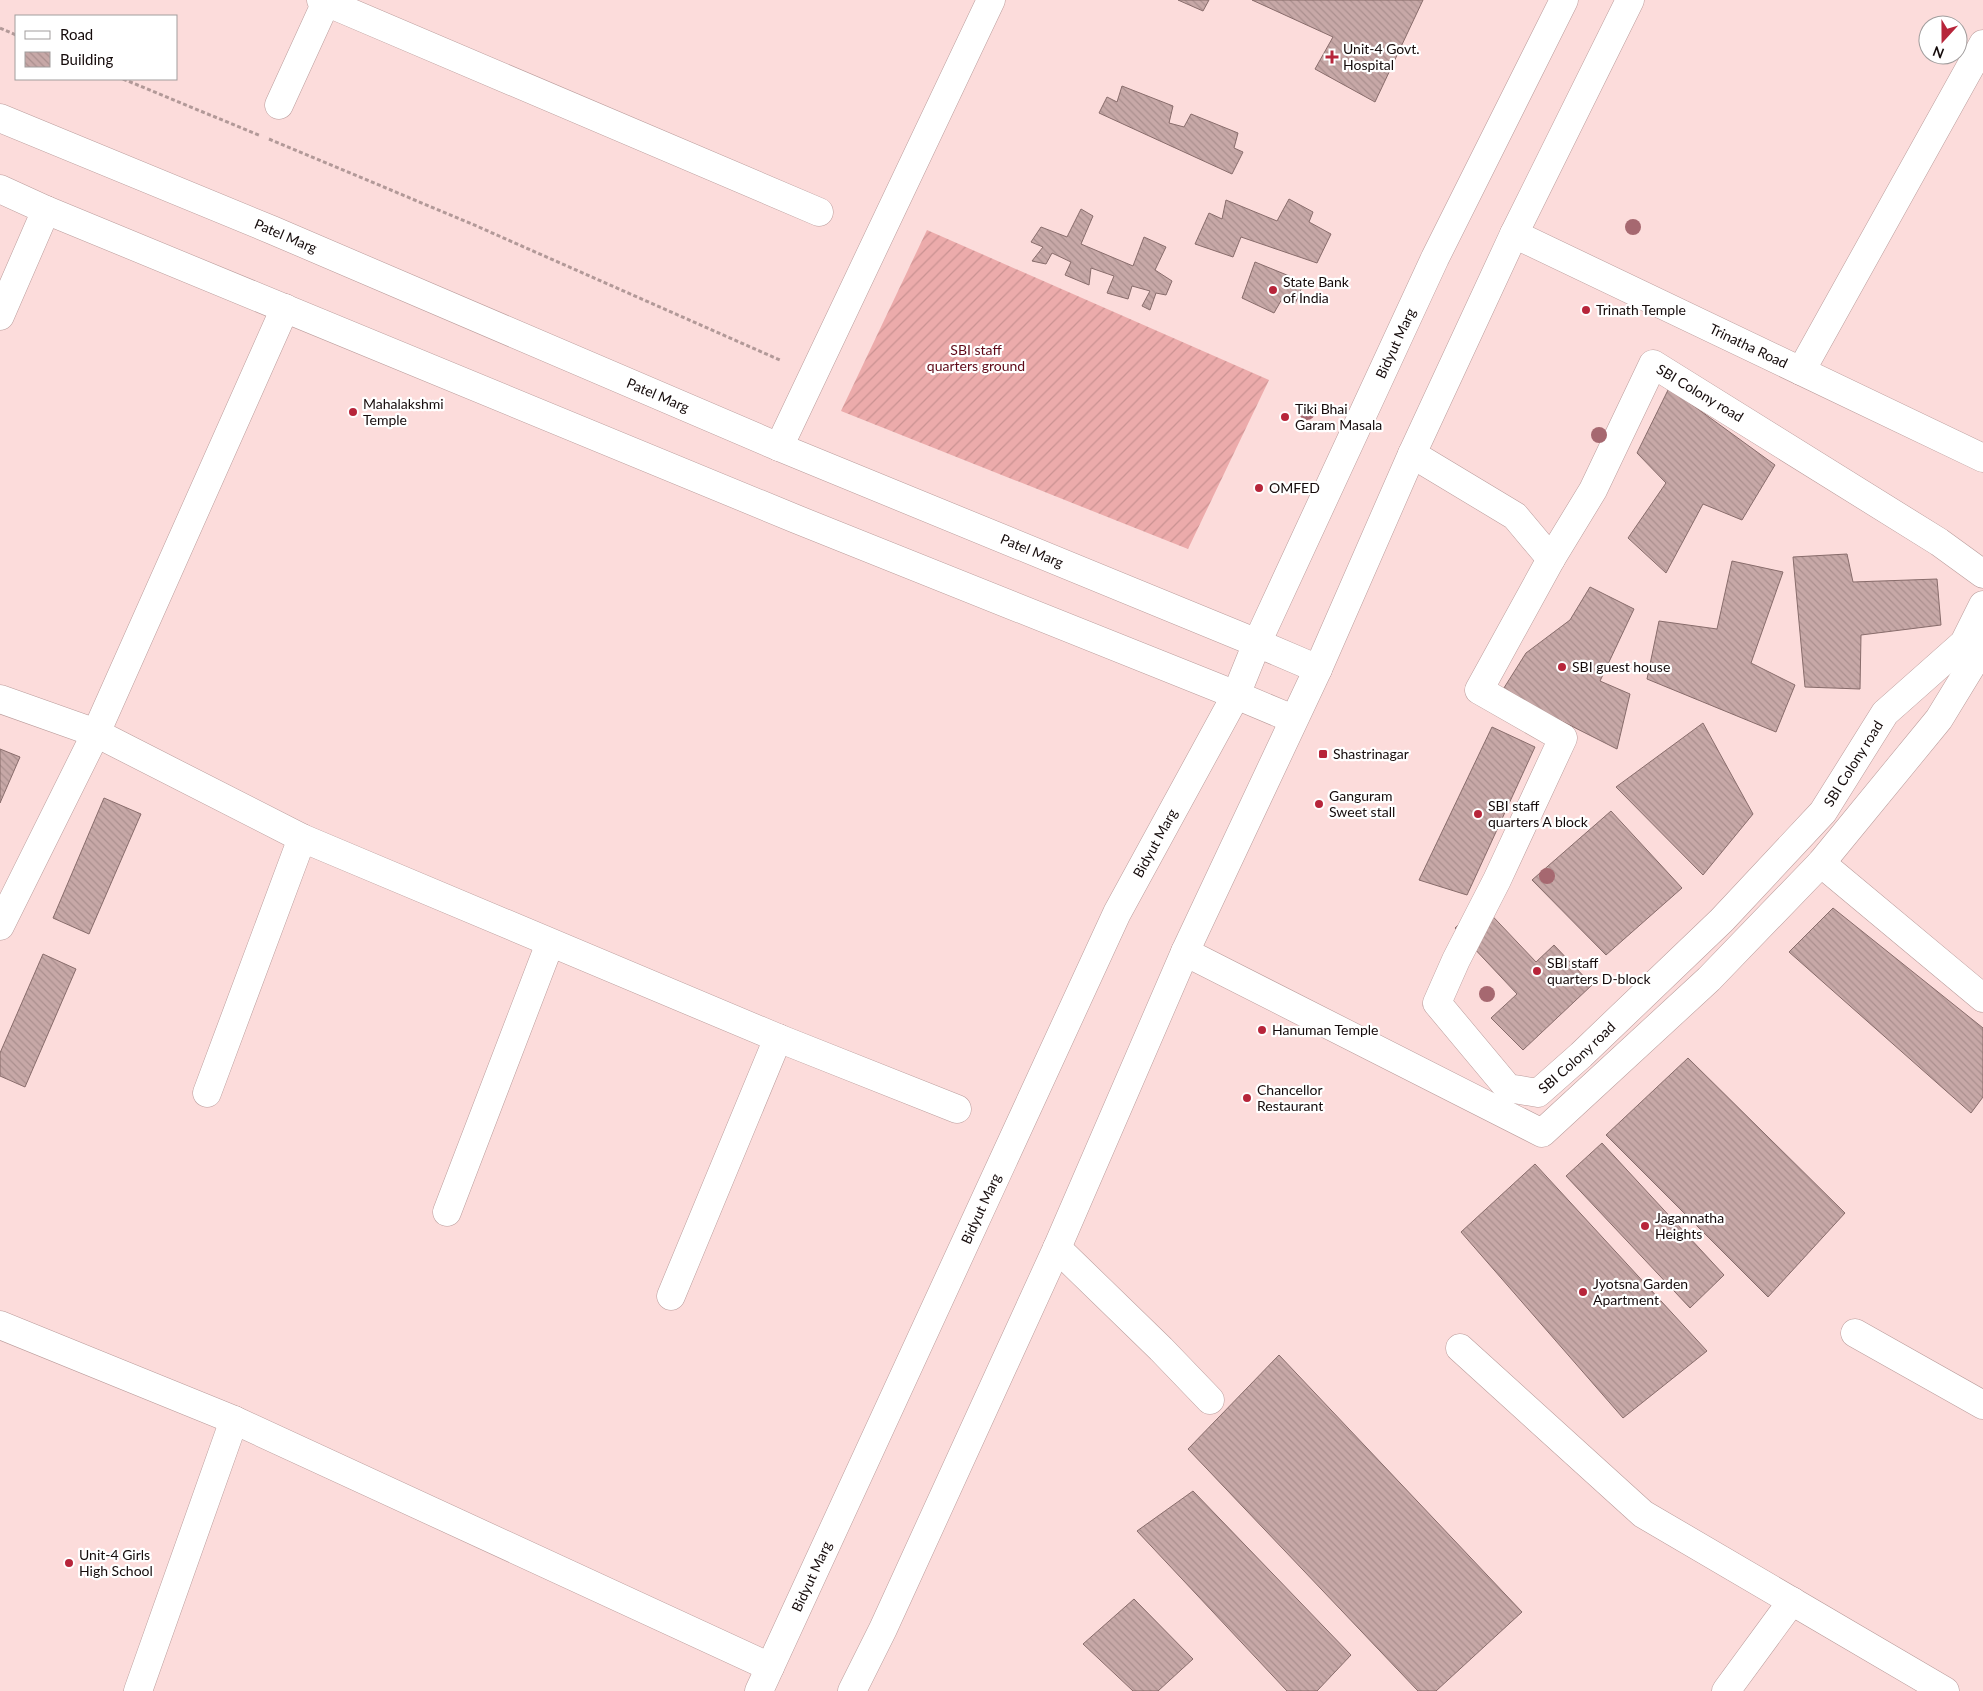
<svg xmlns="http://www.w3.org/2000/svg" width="1983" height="1691" viewBox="0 0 1983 1691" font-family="Lato,sans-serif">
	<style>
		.garden { fill: url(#garden-furrows) }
		.building { fill: url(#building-back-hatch); stroke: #886c6b }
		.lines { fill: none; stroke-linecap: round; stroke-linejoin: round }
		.minor-casing { stroke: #ba9c9b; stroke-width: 29 }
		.major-casing { stroke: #ba9c9b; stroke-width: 29 }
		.path { stroke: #b29998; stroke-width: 3; stroke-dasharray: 4 2.5; stroke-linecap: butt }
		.minor { stroke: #fff; stroke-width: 28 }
		.major { stroke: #fff; stroke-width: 28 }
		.tree { fill: #a66870 }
		.poi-dot { fill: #b7253a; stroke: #fff; stroke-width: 2 }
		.labels { text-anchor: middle; stroke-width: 4.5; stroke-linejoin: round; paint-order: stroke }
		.poi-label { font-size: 14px; fill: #150b0b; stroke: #fff; text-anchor: start }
		.street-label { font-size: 14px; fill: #150b0b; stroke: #fff }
		.park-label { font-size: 14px; fill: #5f0918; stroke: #fff }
	</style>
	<defs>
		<pattern id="garden-furrows" width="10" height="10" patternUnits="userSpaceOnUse" patternTransform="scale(1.25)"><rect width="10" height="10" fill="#ecabab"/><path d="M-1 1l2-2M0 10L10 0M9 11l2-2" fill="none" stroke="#ca9292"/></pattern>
		<pattern id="building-back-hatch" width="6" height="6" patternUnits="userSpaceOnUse" patternTransform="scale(1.25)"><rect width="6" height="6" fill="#c7a8a7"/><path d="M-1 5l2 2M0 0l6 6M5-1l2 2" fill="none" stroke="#aa8f8e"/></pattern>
	</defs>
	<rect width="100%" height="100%" fill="#fcdcdb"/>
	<path class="garden" d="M927 230 1269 380 1188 549 841 411Z"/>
	<path class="building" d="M1178 0H1209L1203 11Z
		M1252 0H1423L1375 102 1315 69 1333 37Z
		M1122 86 1173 106 1169 123 1184 127 1191 114 1238 133 1234 148 1243 152 1232 174 1099 113 1107 97 1117 102Z
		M1289 199 1313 212 1309 222 1331 234 1317 263 1241 237 1233 257 1195 244 1209 213 1222 219 1226 200 1277 221Z
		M1081 209 1093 216 1081 244 1133 266 1144 237 1166 247 1155 270 1172 281 1166 295 1156 293 1150 310 1142 306 1150 291 1132 286 1128 299 1107 293 1114 276 1091 268 1089 285 1065 275 1071 262 1052 253 1046 264 1032 261 1043 247 1031 242 1041 227 1067 237Z
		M1255 262 1304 282 1295 304 1282 299 1274 313 1242 298Z
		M1669 388 1775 465 1742 520 1703 504 1666 573 1628 538 1666 483 1637 453Z
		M1847 554 1853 582 1937 579 1941 625 1861 635 1860 689 1805 687 1793 557Z
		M1732 561 1783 572 1751 663 1795 685 1776 732 1647 679 1659 621 1717 629Z
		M1590 587 1634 609 1600 681 1630 694 1617 749 1502 691 1526 653 1570 620Z
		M1703 723 1753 814 1703 875 1616 787Z
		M1492 727 1535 747 1467 895 1419 880Z
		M0 749 20 757 0 803Z
		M104 798 141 814 89 934 53 918Z
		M1611 811 1682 888 1606 955 1532 880Z
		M1481 904 1536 962 1554 945 1592 985 1523 1050 1491 1018 1517 994 1455 928Z
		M1833 908 1983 1028V1097L1971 1113 1789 952Z
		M43 954 76 969 25 1087 0 1076V1053Z
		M1688 1058 1845 1213 1768 1297 1606 1135Z
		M1602 1143 1724 1275 1690 1308 1566 1176Z
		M1535 1164 1707 1351 1623 1418 1461 1232Z
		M1279 1355 1522 1612 1436 1691H1418L1188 1449Z
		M1193 1491 1351 1655 1317 1691H1287L1137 1531Z
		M1134 1599 1193 1659 1158 1691H1133L1083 1644Z"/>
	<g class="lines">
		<defs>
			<g id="minor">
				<path d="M321 0 819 212"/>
				<path d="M279 105 327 0"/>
				<path id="s1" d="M0 118 272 230 779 447 1257 643 1318 669"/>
				<path d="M0 189 46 210 796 519 1236 695 1293 719"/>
				<path id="s2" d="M1514 234 1983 458"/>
				<path d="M0 316 46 210"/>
				<path d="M1801 371 1983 44"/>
				<path d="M779 447 991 0"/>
				<path d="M1412 454 1515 516 1551 559"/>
				<path id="s3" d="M1983 574 1939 542 1653 364 1593 490 1551 559 1479 690 1563 738 1497 880 1456 960 1437 1003 1508 1088 1538 1093 1581 1055 1722 920 1823 812 1885 713 1964 643 1983 605"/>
				<path d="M0 699 96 733 302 838 778 1038 957 1109"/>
				<path d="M1821 863 1983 998"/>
				<path d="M0 926 96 733 285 308"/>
				<path d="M1185 952 1542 1133 1709 979 1821 863 1939 719 1983 647"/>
				<path d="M207 1093 302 838"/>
				<path d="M447 1212 550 943"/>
				<path d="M1057 1248 1161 1349 1210 1400"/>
				<path d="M671 1296 778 1038"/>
				<path d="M0 1325 234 1420 770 1667"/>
				<path d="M1855 1333 1983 1405"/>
				<path d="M1460 1348 1643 1514 1945 1691"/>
				<path d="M138 1691 234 1420"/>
				<path d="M1726 1691 1792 1601"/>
			</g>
			<g id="major">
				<path id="s4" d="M759 1691 1117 913 1236 695 1257 643 1435 258 1564 0"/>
				<path d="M852 1691 883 1629 1057 1248 1185 952 1318 669 1412 454 1514 234 1630 0"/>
			</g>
		</defs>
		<use href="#minor" class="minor-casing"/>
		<use href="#major" class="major-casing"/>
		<path class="path" d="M0 28 16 35
			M123 79 261 136
			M269 139 472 224 782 361"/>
		<use href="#minor" class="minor"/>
		<use href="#major" class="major"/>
	</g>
	<g class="tree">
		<circle cx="1633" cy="227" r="8"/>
		<circle cx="1307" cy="412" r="8"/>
		<circle cx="1599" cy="435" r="8"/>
		<circle cx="1547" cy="876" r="8"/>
		<circle cx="1487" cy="994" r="8"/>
	</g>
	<g class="poi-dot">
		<path d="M1329.5 49.5h5v5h5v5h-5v5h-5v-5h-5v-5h5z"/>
		<circle cx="1273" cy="290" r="5"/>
		<circle cx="1586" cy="310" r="5"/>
		<circle cx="353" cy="412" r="5"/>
		<circle cx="1285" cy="417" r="5"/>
		<circle cx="1259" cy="488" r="5"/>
		<circle cx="1562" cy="667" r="5"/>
		<rect x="1318" y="749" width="10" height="10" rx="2.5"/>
		<circle cx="1319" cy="804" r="5"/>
		<circle cx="1478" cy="814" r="5"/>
		<circle cx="1537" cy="971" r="5"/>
		<circle cx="1262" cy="1030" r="5"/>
		<circle cx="1247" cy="1098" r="5"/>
		<circle cx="1645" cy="1226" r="5"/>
		<circle cx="1583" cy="1292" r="5"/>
		<circle cx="69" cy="1563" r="5"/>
	</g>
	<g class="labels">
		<g class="poi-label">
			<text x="1343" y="54">Unit-4 Govt.<tspan x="1343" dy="16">Hospital</tspan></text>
			<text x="1283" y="287">State Bank<tspan x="1283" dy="16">of India</tspan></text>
			<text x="1596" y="315">Trinath Temple</text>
			<text x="363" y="409">Mahalakshmi<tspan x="363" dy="16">Temple</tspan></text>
			<text x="1295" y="414">Tiki Bhai<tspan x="1295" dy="16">Garam Masala</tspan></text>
			<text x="1269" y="493">OMFED</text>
			<text x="1572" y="672">SBI guest house</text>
			<text x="1333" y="759">Shastrinagar</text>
			<text x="1329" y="801">Ganguram<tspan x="1329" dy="16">Sweet stall</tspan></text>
			<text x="1488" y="811">SBI staff<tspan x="1488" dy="16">quarters A block</tspan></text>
			<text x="1547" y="968">SBI staff<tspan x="1547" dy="16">quarters D-block</tspan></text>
			<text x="1272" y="1035">Hanuman Temple</text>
			<text x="1257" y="1095">Chancellor<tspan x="1257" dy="16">Restaurant</tspan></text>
			<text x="1655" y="1223">Jagannatha<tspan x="1655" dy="16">Heights</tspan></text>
			<text x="1593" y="1289">Jyotsna Garden<tspan x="1593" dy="16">Apartment</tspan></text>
			<text x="79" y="1560">Unit-4 Girls<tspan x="79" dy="16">High School</tspan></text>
		</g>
		<g class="street-label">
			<text dy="5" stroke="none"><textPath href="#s1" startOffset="309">Patel Marg</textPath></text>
			<text dy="5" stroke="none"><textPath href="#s4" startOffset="1491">Bidyut Marg</textPath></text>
			<text dy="5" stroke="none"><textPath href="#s2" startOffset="260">Trinatha Road</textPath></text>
			<text transform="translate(1700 393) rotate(31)" y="5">SBI Colony road</text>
			<text dy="5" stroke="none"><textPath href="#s1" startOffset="714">Patel Marg</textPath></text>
			<text dy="5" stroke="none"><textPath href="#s1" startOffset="1119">Patel Marg</textPath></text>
			<text dy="5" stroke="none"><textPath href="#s3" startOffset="1750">SBI Colony road</textPath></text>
			<text dy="5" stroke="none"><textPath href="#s4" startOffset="936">Bidyut Marg</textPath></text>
			<text dy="5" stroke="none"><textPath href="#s3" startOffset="1345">SBI Colony road</textPath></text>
			<text dy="5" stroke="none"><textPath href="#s4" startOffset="531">Bidyut Marg</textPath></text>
			<text dy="5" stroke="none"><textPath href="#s4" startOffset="126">Bidyut Marg</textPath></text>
		</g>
		<g class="park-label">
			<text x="976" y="355">SBI staff<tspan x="976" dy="16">quarters ground</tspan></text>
		</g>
	</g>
	<rect x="15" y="15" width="162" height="65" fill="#ffffff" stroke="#a19d9d"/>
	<rect x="25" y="31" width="25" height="8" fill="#ffffff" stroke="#a19d9d"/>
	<text x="60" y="40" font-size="15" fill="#150b0b">Road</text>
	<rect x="25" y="52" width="25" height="15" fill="url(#building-back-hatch)" stroke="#a19d9d"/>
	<text x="60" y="65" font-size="15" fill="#150b0b">Building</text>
	<g transform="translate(1943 40) rotate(201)"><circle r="24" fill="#ffffff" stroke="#a19d9d"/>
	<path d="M0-4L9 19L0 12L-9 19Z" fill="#b7253a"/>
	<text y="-8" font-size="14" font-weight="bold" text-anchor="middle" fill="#150b0b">N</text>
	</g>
</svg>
